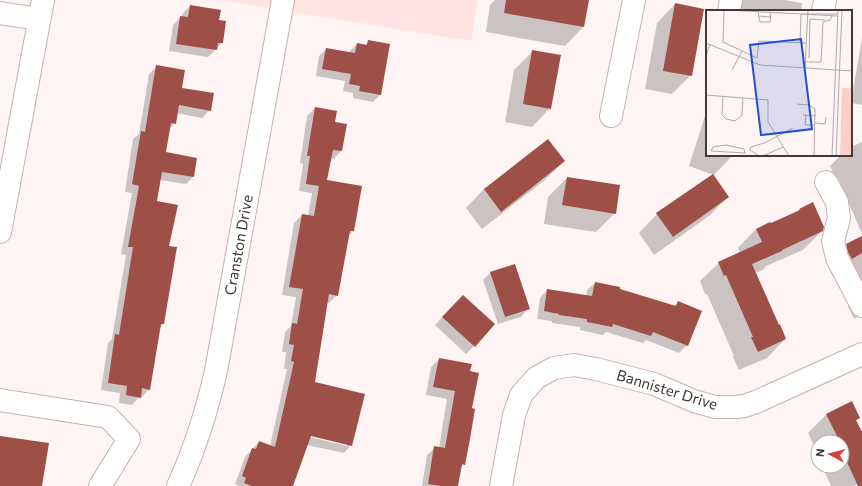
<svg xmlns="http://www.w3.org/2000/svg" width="862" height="486" viewBox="0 0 862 486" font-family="Commissioner,sans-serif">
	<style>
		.built { fill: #ffe4e1 }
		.shadow { fill: #0003; fill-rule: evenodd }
		.building { fill: #9d4f48 }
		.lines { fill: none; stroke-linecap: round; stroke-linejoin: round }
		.minor-casing { stroke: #c8b1ae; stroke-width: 24 }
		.minor { stroke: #fff; stroke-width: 22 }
		.labels { text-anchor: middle; stroke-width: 4; stroke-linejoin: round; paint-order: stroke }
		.street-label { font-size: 15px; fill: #433938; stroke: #fff }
		.inset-road { fill: none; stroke: #b3a9a8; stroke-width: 1 }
		.view { fill: #1d4ed8; fill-opacity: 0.15; stroke: #1d4ed8; stroke-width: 2 }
		.inset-edge { fill: none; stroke: #433938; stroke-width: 2 }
	</style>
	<rect width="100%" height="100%" fill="#fef4f3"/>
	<path class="built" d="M221 0H478L471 41Z"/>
	<path class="shadow" d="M495 0H588L583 27 565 46 486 32 490 5Z
		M744 0H784L802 3 801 11H733Z
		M675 4 691 75 672 94 645 89 657 23Z
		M190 6 218 21 222 43 208 57 169 51 173 25 181 17H182V14Z
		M862 38V105L851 103Z
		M368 42 380 95 373 102 353 98V93L343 91 345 81 316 76 319 56 326 49 350 53V51L357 44 365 45Z
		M533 51 550 108 532 127 505 122 514 70Z
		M157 66 181 88 210 110 202 118 176 113 175 123 169 129 165 153 193 177 186 184 160 180 156 202 168 247 163 324 159 328 149 389 142 397 140 396 132 405 119 403 120 393 101 390 108 343 112 339 126 255 121 254 132 193 125 192 133 139 139 134 149 74Z
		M315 108 334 123 341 151 334 159 330 158 326 181 353 231 348 236 337 295 329 303H327L314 383 351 445 344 453 307 445 292 486H239L235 484 245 457 259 442 270 446 287 369H284L286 352H282L285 332 291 326 296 297 282 295 294 223 302 215 308 216 312 193 299 191 303 164 300 163 307 116ZM306 434 347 444V446L306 436Z
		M707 114V155H733L714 175 689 166 705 116Z
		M862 142V234L838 178 836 179 830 166 841 155H851V147Z
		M564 161 545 180 482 229 466 208 484 189Z
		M567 178 615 213 596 232 544 224 548 197Z
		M728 197 709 216 654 255 639 233 657 214Z
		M813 204 822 231 803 250 766 266 763 270 755 273 785 339 767 358 739 370 733 357 734 356 707 294H705L700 281 719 263 740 253 738 248 756 229 771 225 796 213 799 210Z
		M862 237V315L854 319 848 306 849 305 835 276H833L830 271 828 263 847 244Z
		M491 272 528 309 521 317 498 324 483 280Z
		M595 283 674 306 678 303 687 345 679 353 646 340 643 343 606 332 603 335 580 330V327L552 323V321L537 319 540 298 547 290 586 296 587 290Z
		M455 304 474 346 466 354 435 325Z
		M439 359 469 372 471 409 464 464 460 468 457 486H422L427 455 435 448H439L447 399 426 395 431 367Z
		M827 414 859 418 856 421 862 434V480L858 484 854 486H831L822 466H842V442H818V454L808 433Z"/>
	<path class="building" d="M506 0H589L584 27 504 13Z
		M675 3 704 9 692 76 663 71Z
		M190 5 221 10 219 20 226 21 223 43H218L217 50 176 44 180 16 188 17Z
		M368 40 390 44 381 95 359 91 360 86 349 84 351 74 322 69 326 48 355 53 357 43 367 45Z
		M532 50 561 55 551 109 523 104Z
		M156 65 185 70 182 88 214 93 211 111 179 105 176 124 171 123 166 152 197 158 194 177 162 172 157 201 178 205 169 246 177 247 164 324H161L150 390 142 388 141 398 126 395 127 386 108 383 115 334 119 335 133 247H128L139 186 132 184 141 131 145 132Z
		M315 107 337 111 335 122 347 124 342 151 333 150 327 180 362 186 354 231H350L338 296 329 294 315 382 365 394 352 446 311 436 293 486H252L244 483 246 478 242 476 252 448 256 449 259 441 275 447 294 362 291 361 294 345 289 344 292 323 297 324 303 289 289 287 302 214 314 216 319 186 306 184 310 156H307Z
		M548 139 565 161 501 212 484 189Z
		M713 174 729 197 673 237 656 213Z
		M567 177 620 185 616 214 562 205Z
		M813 202 824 227 823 231 782 250V251L752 264 779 325 780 324 786 339 758 352 751 337H753L726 275 724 276 718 262 762 242 756 229 770 222 771 223 800 210 799 209Z
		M862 236V253L852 259 848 252 846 244Z
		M515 264 530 309 505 317 490 272Z
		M595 282 620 287V289L676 306 678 301 702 311 688 346 653 332 651 336 613 324 612 327 587 322V319L559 315V314L544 311 547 289 592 296Z
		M463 295 495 324 475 347 442 317Z
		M439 358 472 364 470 371 479 373 472 408 475 409 470 439 465 465 462 464 458 486H441L428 484 434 446 445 448 455 391 433 387Z
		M852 401 860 418 856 420 862 432V486H858L842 451V442H840L826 414Z
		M0 436 49 443 42 486H0Z"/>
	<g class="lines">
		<defs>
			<path id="minor" d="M729 11 731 0
				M823 11 825 0
				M0 13 39 19
				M611 116 634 0
				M826 182 837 202 839 218 833 241 837 258 862 306
				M0 232 43 0
				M0 400 108 417 129 439 100 486
				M178 486C195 449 207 410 216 371L283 0
				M501 486 514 415 521 395 536 378 554 368 574 365 596 369 654 384 694 401 715 407H736L744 406 756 402 862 354"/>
		</defs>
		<use href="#minor" class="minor-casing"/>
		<use href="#minor" class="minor"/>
	</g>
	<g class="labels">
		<g class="street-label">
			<text transform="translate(239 245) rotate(-80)" y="5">Cranston Drive</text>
			<text transform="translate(667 390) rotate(17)" y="5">Bannister Drive</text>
		</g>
	</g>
	<g transform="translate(706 10)">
		<rect width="146" height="146" fill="#fef4f3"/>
		<path d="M136 78H146V146H134Z" fill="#fbcec8"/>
		<path class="inset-road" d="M18 0 17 32 51 48 53 31 100 33M20 0 132 6M52 1 54 12H64L65 2M146 2V16M95 4H132M52 6 65 7M104 9 119 10M0 33 54 55 146 61M94 33 95 4M0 46 4 34M103 48 104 9M99 52H115L117 12 124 10 126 6M99 58 102 0M26 60 36 41M0 85 62 90V112L83 146M17 86 16 105 20 109 29 111 36 105 37 87M91 94 103 95 109 99 108 145M97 105 110 106M100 105 99 115H109M109 113 119 114 120 107M20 135 38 139 39 143 5 141 7 137ZM53 146 44 140 45 137 58 133 87 118M57 146 77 137M95 146H119M126 146 132 0M130 146 136 0"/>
		<path class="view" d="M95 29 106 119 55 125 44 35Z"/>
		<rect width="146" height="146" class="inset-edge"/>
	</g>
	<g transform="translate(830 454) rotate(277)"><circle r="19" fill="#ffffff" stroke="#b4b0af"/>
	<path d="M0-3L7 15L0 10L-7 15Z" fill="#d1423b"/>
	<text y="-6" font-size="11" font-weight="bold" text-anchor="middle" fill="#433938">N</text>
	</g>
</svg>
